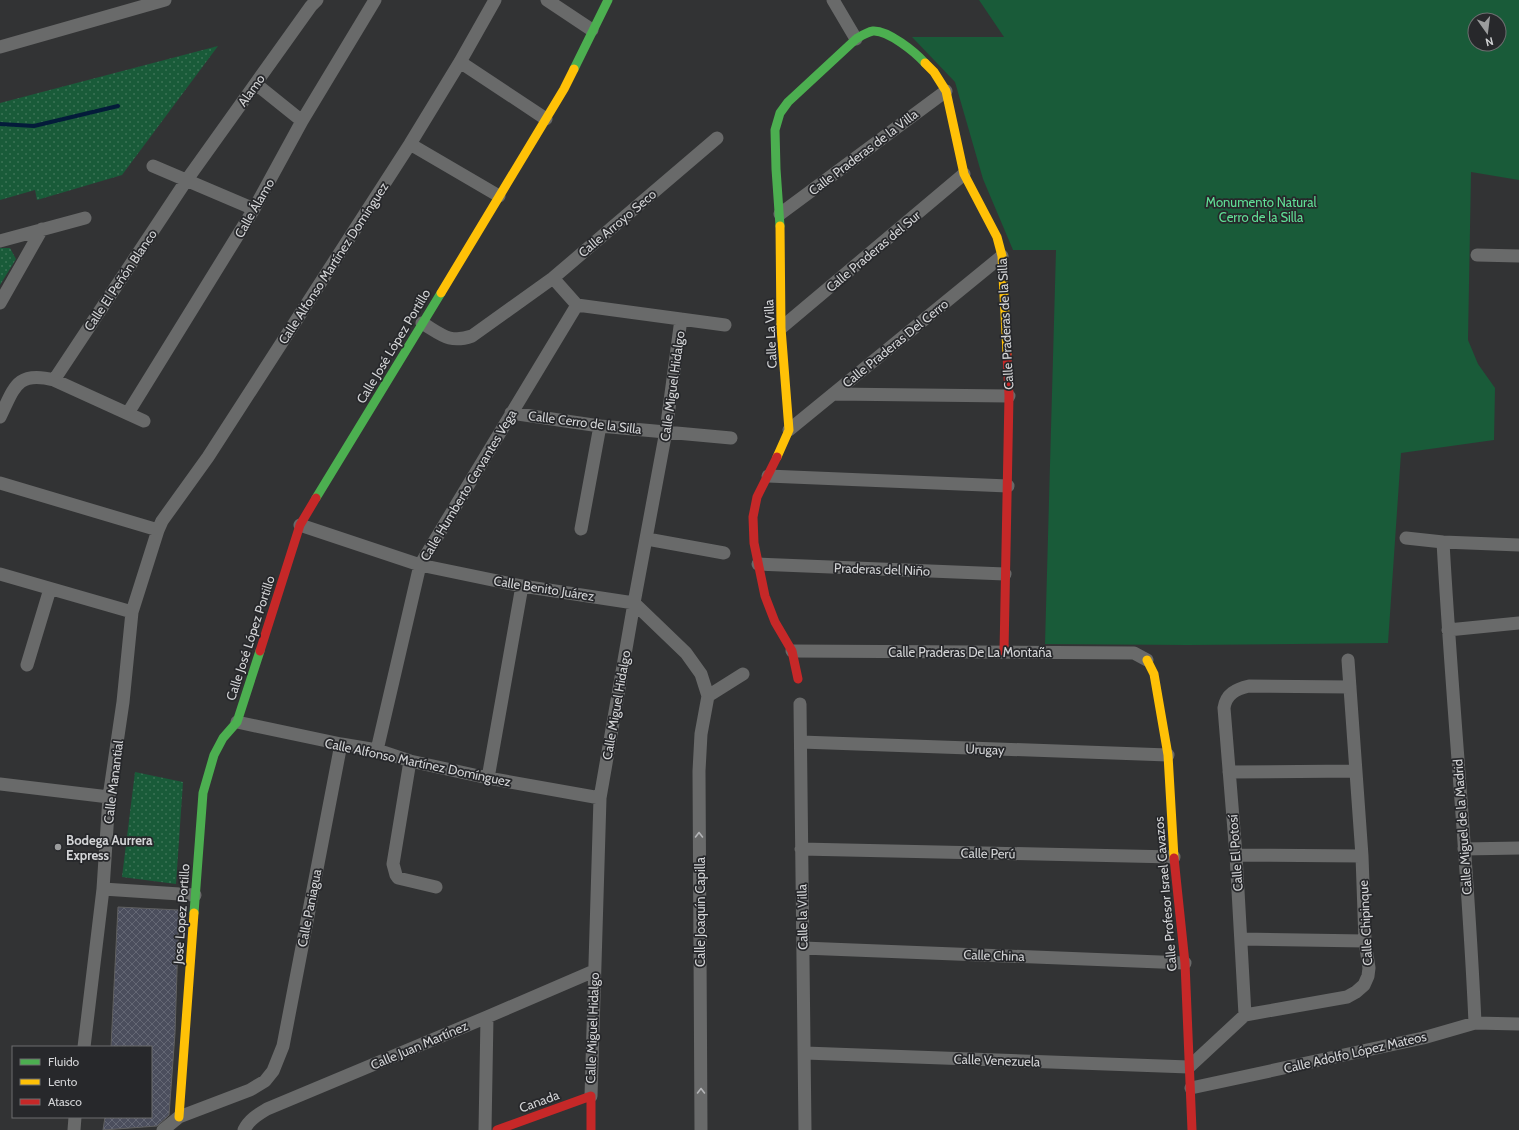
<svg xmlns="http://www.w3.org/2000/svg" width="1519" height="1130" viewBox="0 0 1519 1130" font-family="Cabin,sans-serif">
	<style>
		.green { fill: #195b39; fill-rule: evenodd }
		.park { fill: url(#park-dots) }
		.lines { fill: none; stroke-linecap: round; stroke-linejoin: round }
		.stream { stroke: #041b3a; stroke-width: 4 }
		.building { fill: url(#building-cross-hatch); stroke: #606061 }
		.street { stroke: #696a6a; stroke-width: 13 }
		.fast { stroke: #4caf50; stroke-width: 9 }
		.slow { stroke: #ffc107; stroke-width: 9 }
		.jam { stroke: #c62828; stroke-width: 9 }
		.oneway { stroke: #b3b4b6 }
		.poi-dot { fill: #9b9c9d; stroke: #27282b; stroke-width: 1.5 }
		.labels { text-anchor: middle; stroke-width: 3.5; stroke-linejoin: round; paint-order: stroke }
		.street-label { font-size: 13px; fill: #d3d4d6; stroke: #27282b }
		.park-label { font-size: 13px; fill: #60df96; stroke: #27282b }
		.poi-label { font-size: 13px; font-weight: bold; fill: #d3d4d6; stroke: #27282b; text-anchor: start }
	</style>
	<defs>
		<pattern id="park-dots" width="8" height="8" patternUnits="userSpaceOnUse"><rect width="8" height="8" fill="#195b39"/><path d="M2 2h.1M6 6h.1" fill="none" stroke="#3a7255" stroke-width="1.8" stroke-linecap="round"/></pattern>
		<pattern id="building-cross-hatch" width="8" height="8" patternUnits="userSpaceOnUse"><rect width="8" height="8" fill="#4b4e5d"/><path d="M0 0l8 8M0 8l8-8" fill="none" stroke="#646774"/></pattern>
	</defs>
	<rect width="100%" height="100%" fill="#323334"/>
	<path class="green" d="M979 0H1519V180L1471 172 1468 340 1478 364 1495 388 1494 440 1401 453 1388 643 1188 645 1045 644 1056 250H1013L983 179 955 82 912 37H1004ZM1475 20H1499V44H1475Z"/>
	<path class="park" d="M218 46 122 175 37 200 35 190 0 200V103Z
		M0 248H10L16 259 0 285Z
		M135 772 183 782 176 884 122 877Z"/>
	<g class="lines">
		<path class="stream" d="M0 124 34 126 118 106"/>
	</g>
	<path class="building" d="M118 907 179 910 175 1033 169 1115 157 1126 103 1130 105 1117H151V1047H111Z"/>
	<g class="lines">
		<path class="street" d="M547 0 592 30
			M833 0 856 39
			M0 47 165 0
			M460 62 546 119
			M256 84 302 121
			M410 144 499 196
			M153 166 254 209
			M780 214 946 91
			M0 241 85 218
			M1477 255 1519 256
			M553 278 577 305 725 325
			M0 303 42 229
			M422 323C441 334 449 344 472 336L553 278 717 138
			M781 328 964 174
			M54 380 186 181 311 6 317 0
			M833 394 1009 396
			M128 413 254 209 302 121 375 0
			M511 413 600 426 731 438
			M0 417C14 389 16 370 54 380L144 421
			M789 430 1002 256
			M768 476 1008 486
			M0 483 158 530
			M300 525 420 565 522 586 634 603 686 653 701 674 708 696 743 674
			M581 529 600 426
			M1406 538 1443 542 1519 545
			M647 539 724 553
			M1443 542C1452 703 1468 863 1475 1023
			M758 564 1005 574
			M0 574 132 612
			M1448 630 1519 623
			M792 651 1134 653 1147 660
			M27 665 50 589
			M800 704 805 1130
			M237 722 341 744 377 750 410 761 488 778 600 798
			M801 742 1168 755
			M377 750 420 565 577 305
			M410 761 393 864 396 875 398 878 436 887
			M1229 772 1356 771
			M488 778 522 586
			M0 784 109 797
			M801 849 1174 857
			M1464 849 1519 848
			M1236 855 1362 856
			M103 889 195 895
			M1241 939 1365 941
			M803 948 1185 963
			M1245 1015 1236 855 1224 708C1226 694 1236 689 1249 686L1350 687
			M84 1047 103 889 109 797 123 702 132 612 158 530 162 521 208 457 410 144 460 62 495 0
			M805 1053 1189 1067 1245 1015 1347 997 1356 992 1364 985 1368 976 1369 968 1365 941 1362 856 1348 660
			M1191 1088 1423 1038 1475 1023 1519 1024
			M591 1096 600 798 634 603 666 431 681 319
			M74 1130 75 1117
			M163 1130 179 1117 250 1090 265 1081 273 1071 283 1046 341 744
			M244 1130C249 1120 257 1115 267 1109L487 1017 594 971
			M485 1130 487 1017
			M701 1130 699 771 701 734 708 696"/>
		<path class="fast" d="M574 69 608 0
			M780 226 776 169 775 130 780 113 788 102 856 39C861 36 867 32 873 31 888 30 915 52 925 63
			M316 498 441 293
			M194 913 203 793 214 755 223 738 237 722 260 651"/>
		<path class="slow" d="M925 63 934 72 946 91 964 174 997 237 1002 256 1007 354
			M441 293 564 89 574 69
			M777 457 789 430 781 328 780 226
			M1147 660 1154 674 1168 755 1174 858
			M179 1117 194 913"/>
		<path class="jam" d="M777 457 757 497 753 517 754 543 765 596 775 622 792 651 798 679
			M260 651 300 525 316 498
			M1004 652 1009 396 1007 354
			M1174 858 1185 963 1192 1130
			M497 1130 591 1096V1130"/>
	</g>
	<defs><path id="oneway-chevron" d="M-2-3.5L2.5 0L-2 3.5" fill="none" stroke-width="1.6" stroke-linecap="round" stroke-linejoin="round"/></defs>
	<g class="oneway">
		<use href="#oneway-chevron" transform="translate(699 835) rotate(-90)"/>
		<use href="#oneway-chevron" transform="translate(701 1091) rotate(-90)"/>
	</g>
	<circle class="poi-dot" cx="58" cy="847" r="4"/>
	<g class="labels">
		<g class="street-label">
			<text transform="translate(251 90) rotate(-54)" y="5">Alamo</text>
			<text transform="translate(863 152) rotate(-37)" y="5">Calle Praderas de la Villa</text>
			<text transform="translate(254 208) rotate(-60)" y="5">Calle Álamo</text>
			<text transform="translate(617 223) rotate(-40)" y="5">Calle Arroyo Seco</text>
			<text transform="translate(873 251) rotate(-40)" y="5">Calle Praderas del Sur</text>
			<text transform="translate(333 263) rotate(-57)" y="5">Calle Alfonso Martínez Domínguez</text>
			<text transform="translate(120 280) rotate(-56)" y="5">Calle El Peñón Blanco</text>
			<text transform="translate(1005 324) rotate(-93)" y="5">Calle Praderas de la Silla</text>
			<text transform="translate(770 334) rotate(-93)" y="5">Calle La Villa</text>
			<text transform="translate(895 343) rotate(-39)" y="5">Calle Praderas Del Cerro</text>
			<text transform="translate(393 346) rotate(-59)" y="5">Calle José López Portillo</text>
			<text transform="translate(672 386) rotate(-82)" y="5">Calle Miguel Hidalgo</text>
			<text transform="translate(585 422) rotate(7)" y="5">Calle Cerro de la Silla</text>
			<text transform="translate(468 485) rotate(-59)" y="5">Calle Humberto Cervantes Vega</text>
			<text transform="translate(882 569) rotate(2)" y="5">Praderas del Niño</text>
			<text transform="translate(544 588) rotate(9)" y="5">Calle Benito Juárez</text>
			<text transform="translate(250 638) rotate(-72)" y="5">Calle José López Portillo</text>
			<text x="970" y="657">Calle Praderas De La Montaña</text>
			<text transform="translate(616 705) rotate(-80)" y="5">Calle Miguel Hidalgo</text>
			<text transform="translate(985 749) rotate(2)" y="5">Urugay</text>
			<text transform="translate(418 762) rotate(12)" y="5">Calle Alfonso Martínez Domínguez</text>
			<text transform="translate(113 782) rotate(-83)" y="5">Calle Manantial</text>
			<text transform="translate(1462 827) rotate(-94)" y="5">Calle Miguel de la Madrid</text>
			<text transform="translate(988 853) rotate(1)" y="5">Calle Perú</text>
			<text transform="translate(1235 853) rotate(-94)" y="5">Calle El Potosí</text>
			<text transform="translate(1165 894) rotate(-95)" y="5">Calle Profesor Israel Cavazos</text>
			<text transform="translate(309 908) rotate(-79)" y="5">Calle Paniagua</text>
			<text transform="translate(700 912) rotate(-90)" y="5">Calle Joaquín Capilla</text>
			<text transform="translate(181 914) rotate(-86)" y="5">Jose Lopez Portillo</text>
			<text transform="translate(802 917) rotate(-91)" y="5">Calle la Villa</text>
			<text transform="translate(1365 923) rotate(-93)" y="5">Calle Chipinque</text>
			<text transform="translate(994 955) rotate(2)" y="5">Calle China</text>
			<text transform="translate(592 1028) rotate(-88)" y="5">Calle Miguel Hidalgo</text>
			<text transform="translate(419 1045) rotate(-23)" y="5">Calle Juan Martínez</text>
			<text transform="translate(1355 1052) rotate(-13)" y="5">Calle Adolfo López Mateos</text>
			<text transform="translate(997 1060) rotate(2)" y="5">Calle Venezuela</text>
			<text transform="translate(539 1101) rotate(-20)" y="5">Canada</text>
		</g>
		<g class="park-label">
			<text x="1261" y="207">Monumento Natural<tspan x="1261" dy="15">Cerro de la Silla</tspan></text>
		</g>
		<g class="poi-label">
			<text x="66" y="845">Bodega Aurrera<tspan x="66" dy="15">Express</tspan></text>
		</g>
	</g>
	<rect x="12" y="1046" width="140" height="72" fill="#27282b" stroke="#6c6d6f"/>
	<rect x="20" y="1059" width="20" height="6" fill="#4caf50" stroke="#6c6d6f"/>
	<text x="48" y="1066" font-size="12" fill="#d3d4d6">Fluido</text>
	<rect x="20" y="1079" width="20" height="6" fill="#ffc107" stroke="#6c6d6f"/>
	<text x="48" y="1086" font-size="12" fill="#d3d4d6">Lento</text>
	<rect x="20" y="1099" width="20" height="6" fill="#c62828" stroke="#6c6d6f"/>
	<text x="48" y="1106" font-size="12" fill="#d3d4d6">Atasco</text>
	<g transform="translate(1487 32) rotate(166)"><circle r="19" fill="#27282b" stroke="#6c6d6f"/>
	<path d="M0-3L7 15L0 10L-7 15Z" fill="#9b9c9d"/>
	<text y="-6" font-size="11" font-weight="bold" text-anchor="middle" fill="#d3d4d6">N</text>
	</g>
</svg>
